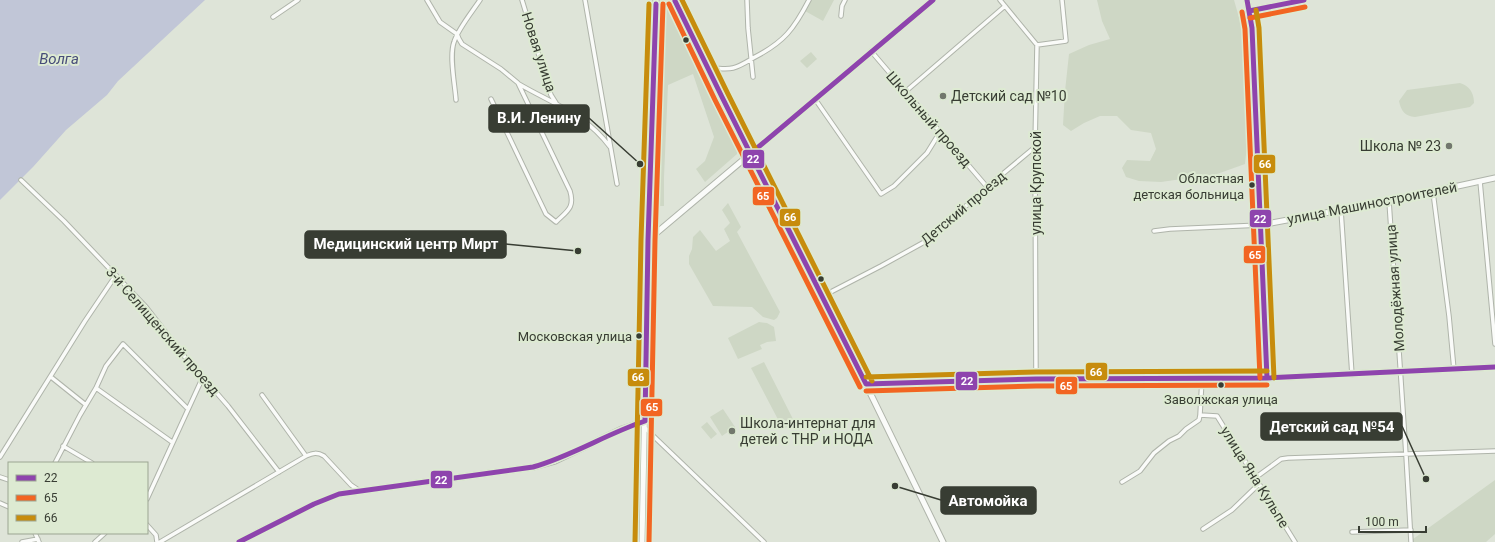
<svg xmlns="http://www.w3.org/2000/svg" width="1495" height="542" viewBox="0 0 1495 542" font-family="Roboto,sans-serif">
	<style>
		.green { fill: #ced7c5 }
		.water { fill: #c1c6d7 }
		.lines { fill: none; stroke-linecap: round; stroke-linejoin: round }
		.street-casing { stroke: #afb4aa; stroke-width: 5.5 }
		.secondary-casing { stroke: #afb4aa; stroke-width: 7 }
		.street { stroke: #fafbf9; stroke-width: 3.5 }
		.secondary { stroke: #fafbf9; stroke-width: 5 }
		.bus-1-casing { stroke: #ddead2; stroke-width: 8 }
		.bus-2-casing { stroke: #ddead2; stroke-width: 8 }
		.bus-3-casing { stroke: #ddead2; stroke-width: 8 }
		.bus-1 { stroke: #8e44ad; stroke-width: 5 }
		.bus-2 { stroke: #f26522; stroke-width: 5 }
		.bus-3 { stroke: #c78c0d; stroke-width: 5 }
		.bus-dot { fill: #383d33; stroke: #ddead2; stroke-width: 1.5 }
		.poi-dot { fill: #72776d; stroke: #ddead2; stroke-width: 1.5 }
		.labels { text-anchor: middle; stroke-width: 4; stroke-linejoin: round; paint-order: stroke }
		.bus-label { font-size: 13px; fill: #383d33; stroke: #ddead2; text-anchor: end }
		.street-label { font-size: 14px; fill: #383d33; stroke: #ddead2 }
		.poi-label { font-size: 14px; fill: #383d33; stroke: #ddead2; text-anchor: start }
		.water-label { font-size: 15px; font-style: italic; fill: #464b78; stroke: #ddead2 }
		.leader { fill: none; stroke: #383d33; stroke-width: 1.5 }
		.callout-dot { fill: #383d33; stroke: #ddead2; stroke-width: 1.5 }
		.callout { fill: #383d33; stroke: #383d33; stroke-width: 1.5 }
		.callout-label { font-size: 15px; text-anchor: middle; font-weight: bold; fill: #fff }
		.line-badge { stroke: #ddead2; stroke-width: 1.5 }
		.badge-label { font-size: 11px; text-anchor: middle; font-weight: bold; fill: #fff }
	</style>
	<rect width="100%" height="100%" fill="#dee4d8"/>
	<path class="green" d="M811 0H834L823 21 805 11Z
		M1097 0H1234L1242 28 1247 94 1248 135 1245 164 1217 174 1161 182 1139 181 1126 177 1122 168 1127 160 1150 161 1156 149 1151 133 1131 130 1117 116H1100L1084 123 1071 131 1063 125 1065 91 1069 54 1089 45 1110 39 1102 21Z
		M664 3 670 7 737 149V154L705 182 696 169 705 161 714 137 693 74 668 85 664 177V206H652L660 9 661 5Z
		M811 52 817 59 807 68 800 61Z
		M1460 83C1469 86 1474 92 1474 103L1470 107 1415 117C1405 116 1401 111 1399 101L1407 90Z
		M728 203 741 227 737 232 780 312 777 318 774 320 763 317 752 307 713 306 689 264V256L692 249 693 237 700 230 716 251 730 241 724 229 730 223 722 210Z
		M759 322 767 323 774 327 776 341 767 342 760 345 762 349 738 359 728 338Z
		M764 362 795 423 783 429 751 368Z
		M723 409 735 427 722 436 710 417Z
		M707 422 717 434 711 439 701 427Z
		M1495 480V534L1486 542H1409Z"/>
	<path class="water" d="M0 0H205L118 81 107 95 66 130 33 167 0 200Z"/>
	<g class="lines">
		<defs>
			<path id="street" d="M427 0 440 22 457 34 459 39 462 44 501 69 518 83 570 191C575 208 567 211 556 222L546 214 491 99
				M522 0 551 95 556 103
				M585 0 617 184
				M747 0 748 28 753 77
				M1000 0 1037 45 1035 147 1036 379
				M841 16 842 6 845 0
				M273 17 298 0
				M1037 45 1066 41 1062 0
				M871 51 987 187
				M709 70C717 67 725 70 733 68 741 66 748 61 755 57 784 42 794 29 809 0
				M519 84C553 104 586 114 610 147
				M905 92 1005 6
				M815 99 881 194 894 186 927 153 940 132
				M456 100C455 85 449 56 454 42 458 29 472 12 480 0
				M21 180 64 221 146 307 202 379 215 391 228 406 279 472
				M1480 181 1495 344
				M1433 192 1449 316 1454 370
				M1389 201 1406 455 1411 542
				M1341 210 1352 375
				M1154 231 1170 229 1261 225
				M823 296 881 266 928 240 987 187 1035 147
				M51 377 86 405
				M1202 379 1200 415 1217 416 1295 542
				M96 388 172 442
				M262 395 306 456
				M645 428 764 542
				M63 446 92 463
				M0 457 85 321 116 275
				M55 463 80 415 96 388 106 366 123 344 188 409
				M0 477 9 480
				M1255 478 1281 459 1288 458 1495 451
				M1122 482 1140 471 1154 453 1169 441 1179 436 1186 429 1199 420 1200 415
				M147 499 202 379
				M0 503 9 507
				M147 525 156 535 157 542
				M1203 529 1232 510 1259 484
				M1352 532 1411 530
				M35 533 39 542
				M22 542 38 539
				M95 542 105 533
				M160 542 306 456C313 453 317 452 324 456L351 485 360 491"/>
			<path id="secondary" d="M675 0C715 85 759 168 801 253 849 349 896 445 943 542
				M1247 0 1252 28 1267 378
				M1249 11 1304 0
				M1261 225 1389 201 1495 178
				M648 240 933 0
				M866 384 1036 379 1267 378 1495 367
				M239 542 314 504 339 494 533 467 555 461 622 429 645 421
				M642 542 648 240 656 0"/>
		</defs>
		<use href="#street" class="street-casing"/>
		<use href="#secondary" class="secondary-casing"/>
		<use href="#street" class="street"/>
		<use href="#secondary" class="secondary"/>
		<defs>
			<path id="bus-1" d="M1247 0 1252 28 1267 378
				M675 1 722 97 866 384 1036 379 1267 378 1495 367
				M1249 11 1304 0
				M750 154 933 0
				M645 421 648 240 656 4
				M239 542 314 504 339 494 533 467C572 456 606 434 645 421"/>
			<path id="bus-2" d="M669 4 715 100 860 387
				M1242 12 1245 29 1260 378
				M1250 18 1305 7
				M866 391 1036 386 1267 385
				M649 542 655 240 663 4"/>
			<path id="bus-3" d="M682 0 728 94 872 381
				M1256 10 1259 28 1274 378
				M866 377 1036 372 1267 371
				M635 542 641 240 649 4"/>
		</defs>
		<use href="#bus-1" class="bus-1-casing"/>
		<use href="#bus-2" class="bus-2-casing"/>
		<use href="#bus-3" class="bus-3-casing"/>
		<use href="#bus-1" class="bus-1"/>
		<use href="#bus-2" class="bus-2"/>
		<use href="#bus-3" class="bus-3"/>
	</g>
	<g class="bus-dot">
		<circle cx="686" cy="40" r="3.5"/>
		<circle cx="1252" cy="185" r="3.5"/>
		<circle cx="821" cy="279" r="3.5"/>
		<circle cx="639" cy="336" r="3.5"/>
		<circle cx="1221" cy="385" r="3.5"/>
	</g>
	<g class="poi-dot">
		<circle cx="943" cy="96" r="4"/>
		<circle cx="1449" cy="146" r="4"/>
		<circle cx="732" cy="431" r="4"/>
	</g>
	<g class="labels">
		<g class="bus-label">
			<text x="1244" y="183">Областная<tspan x="1244" dy="16">детская больница</tspan></text>
			<text x="632" y="341">Московская улица</text>
			<text x="1221" y="404" text-anchor="middle">Заволжская улица</text>
		</g>
		<g class="street-label">
			<text transform="translate(539 52) rotate(72)" y="5">Новая улица</text>
			<text transform="translate(929 119) rotate(49)" y="5">Школьный проезд</text>
			<text transform="translate(1036 183) rotate(-90)" y="5">улица Крупской</text>
			<text transform="translate(1372 203) rotate(-11)" y="5">улица Машиностроителей</text>
			<text transform="translate(963 208) rotate(-40)" y="5">Детский проезд</text>
			<text transform="translate(1395 288) rotate(-94)" y="5">Молодёжная улица</text>
			<text transform="translate(163 331) rotate(49)" y="5">3-й Селищенский проезд</text>
			<text transform="translate(1255 477) rotate(58)" y="5">улица Яна Кульпе</text>
		</g>
		<g class="poi-label">
			<text x="951" y="101">Детский сад №10</text>
			<text x="1441" y="151" text-anchor="end">Школа № 23</text>
			<text x="740" y="428">Школа-интернат для<tspan x="740" dy="16">детей с ТНР и НОДА</tspan></text>
		</g>
		<g class="water-label">
			<text x="59" y="64">Волга</text>
		</g>
	</g>
	<path class="leader" d="M640 164L589 118M578 251L506 244M1426 479L1402 426M895 486L941 500"/>
	<g class="callout-dot">
		<circle cx="640" cy="164" r="4"/>
		<circle cx="578" cy="251" r="4"/>
		<circle cx="1426" cy="479" r="4"/>
		<circle cx="895" cy="486" r="4"/>
	</g>
	<g class="callout">
		<rect x="489" y="105" width="100" height="27" rx="4"/>
		<rect x="305" y="231" width="201" height="27" rx="4"/>
		<rect x="1261" y="413" width="141" height="27" rx="4"/>
		<rect x="941" y="487" width="95" height="27" rx="4"/>
	</g>
	<g class="callout-label">
		<text x="539" y="123">В.И. Ленину</text>
		<text x="406" y="249">Медицинский центр Мирт</text>
		<text x="1332" y="432">Детский сад №54</text>
		<text x="988" y="506">Автомойка</text>
	</g>
	<g class="line-badge">
		<rect x="742" y="149" width="23" height="20" rx="4" fill="#8e44ad"/>
		<rect x="1253" y="154" width="23" height="20" rx="4" fill="#c78c0d"/>
		<rect x="752" y="186" width="23" height="20" rx="4" fill="#f26522"/>
		<rect x="779" y="208" width="22" height="19" rx="4" fill="#c78c0d"/>
		<rect x="1249" y="209" width="23" height="19" rx="4" fill="#8e44ad"/>
		<rect x="1243" y="245" width="23" height="19" rx="4" fill="#f26522"/>
		<rect x="1085" y="362" width="23" height="19" rx="4" fill="#c78c0d"/>
		<rect x="627" y="368" width="23" height="19" rx="4" fill="#c78c0d"/>
		<rect x="955" y="371" width="23" height="20" rx="4" fill="#8e44ad"/>
		<rect x="1055" y="376" width="23" height="19" rx="4" fill="#f26522"/>
		<rect x="640" y="398" width="23" height="19" rx="4" fill="#f26522"/>
		<rect x="430" y="470" width="23" height="19" rx="4" fill="#8e44ad"/>
	</g>
	<g class="badge-label">
		<text x="753" y="163">22</text>
		<text x="1265" y="168">66</text>
		<text x="763" y="200">65</text>
		<text x="790" y="221">66</text>
		<text x="1260" y="223">22</text>
		<text x="1255" y="259">65</text>
		<text x="1096" y="376">66</text>
		<text x="638" y="381">66</text>
		<text x="967" y="385">22</text>
		<text x="1066" y="390">65</text>
		<text x="652" y="411">65</text>
		<text x="441" y="484">22</text>
	</g>
	<rect x="8" y="462" width="140" height="72" fill="#ddead2" stroke="#9ba592"/>
	<rect x="16" y="475" width="20" height="6" fill="#8e44ad" stroke="#9ba592"/>
	<text x="44" y="482" font-size="12" fill="#383d33">22</text>
	<rect x="16" y="495" width="20" height="6" fill="#f26522" stroke="#9ba592"/>
	<text x="44" y="502" font-size="12" fill="#383d33">65</text>
	<rect x="16" y="515" width="20" height="6" fill="#c78c0d" stroke="#9ba592"/>
	<text x="44" y="522" font-size="12" fill="#383d33">66</text>
	<path d="M1359 526v6h67v-6" fill="none" stroke="#383d33" stroke-width="2"/>
	<text x="1365" y="526" font-size="12" fill="#383d33" stroke="#ddead2" stroke-width="3" paint-order="stroke">100 m</text>
</svg>
